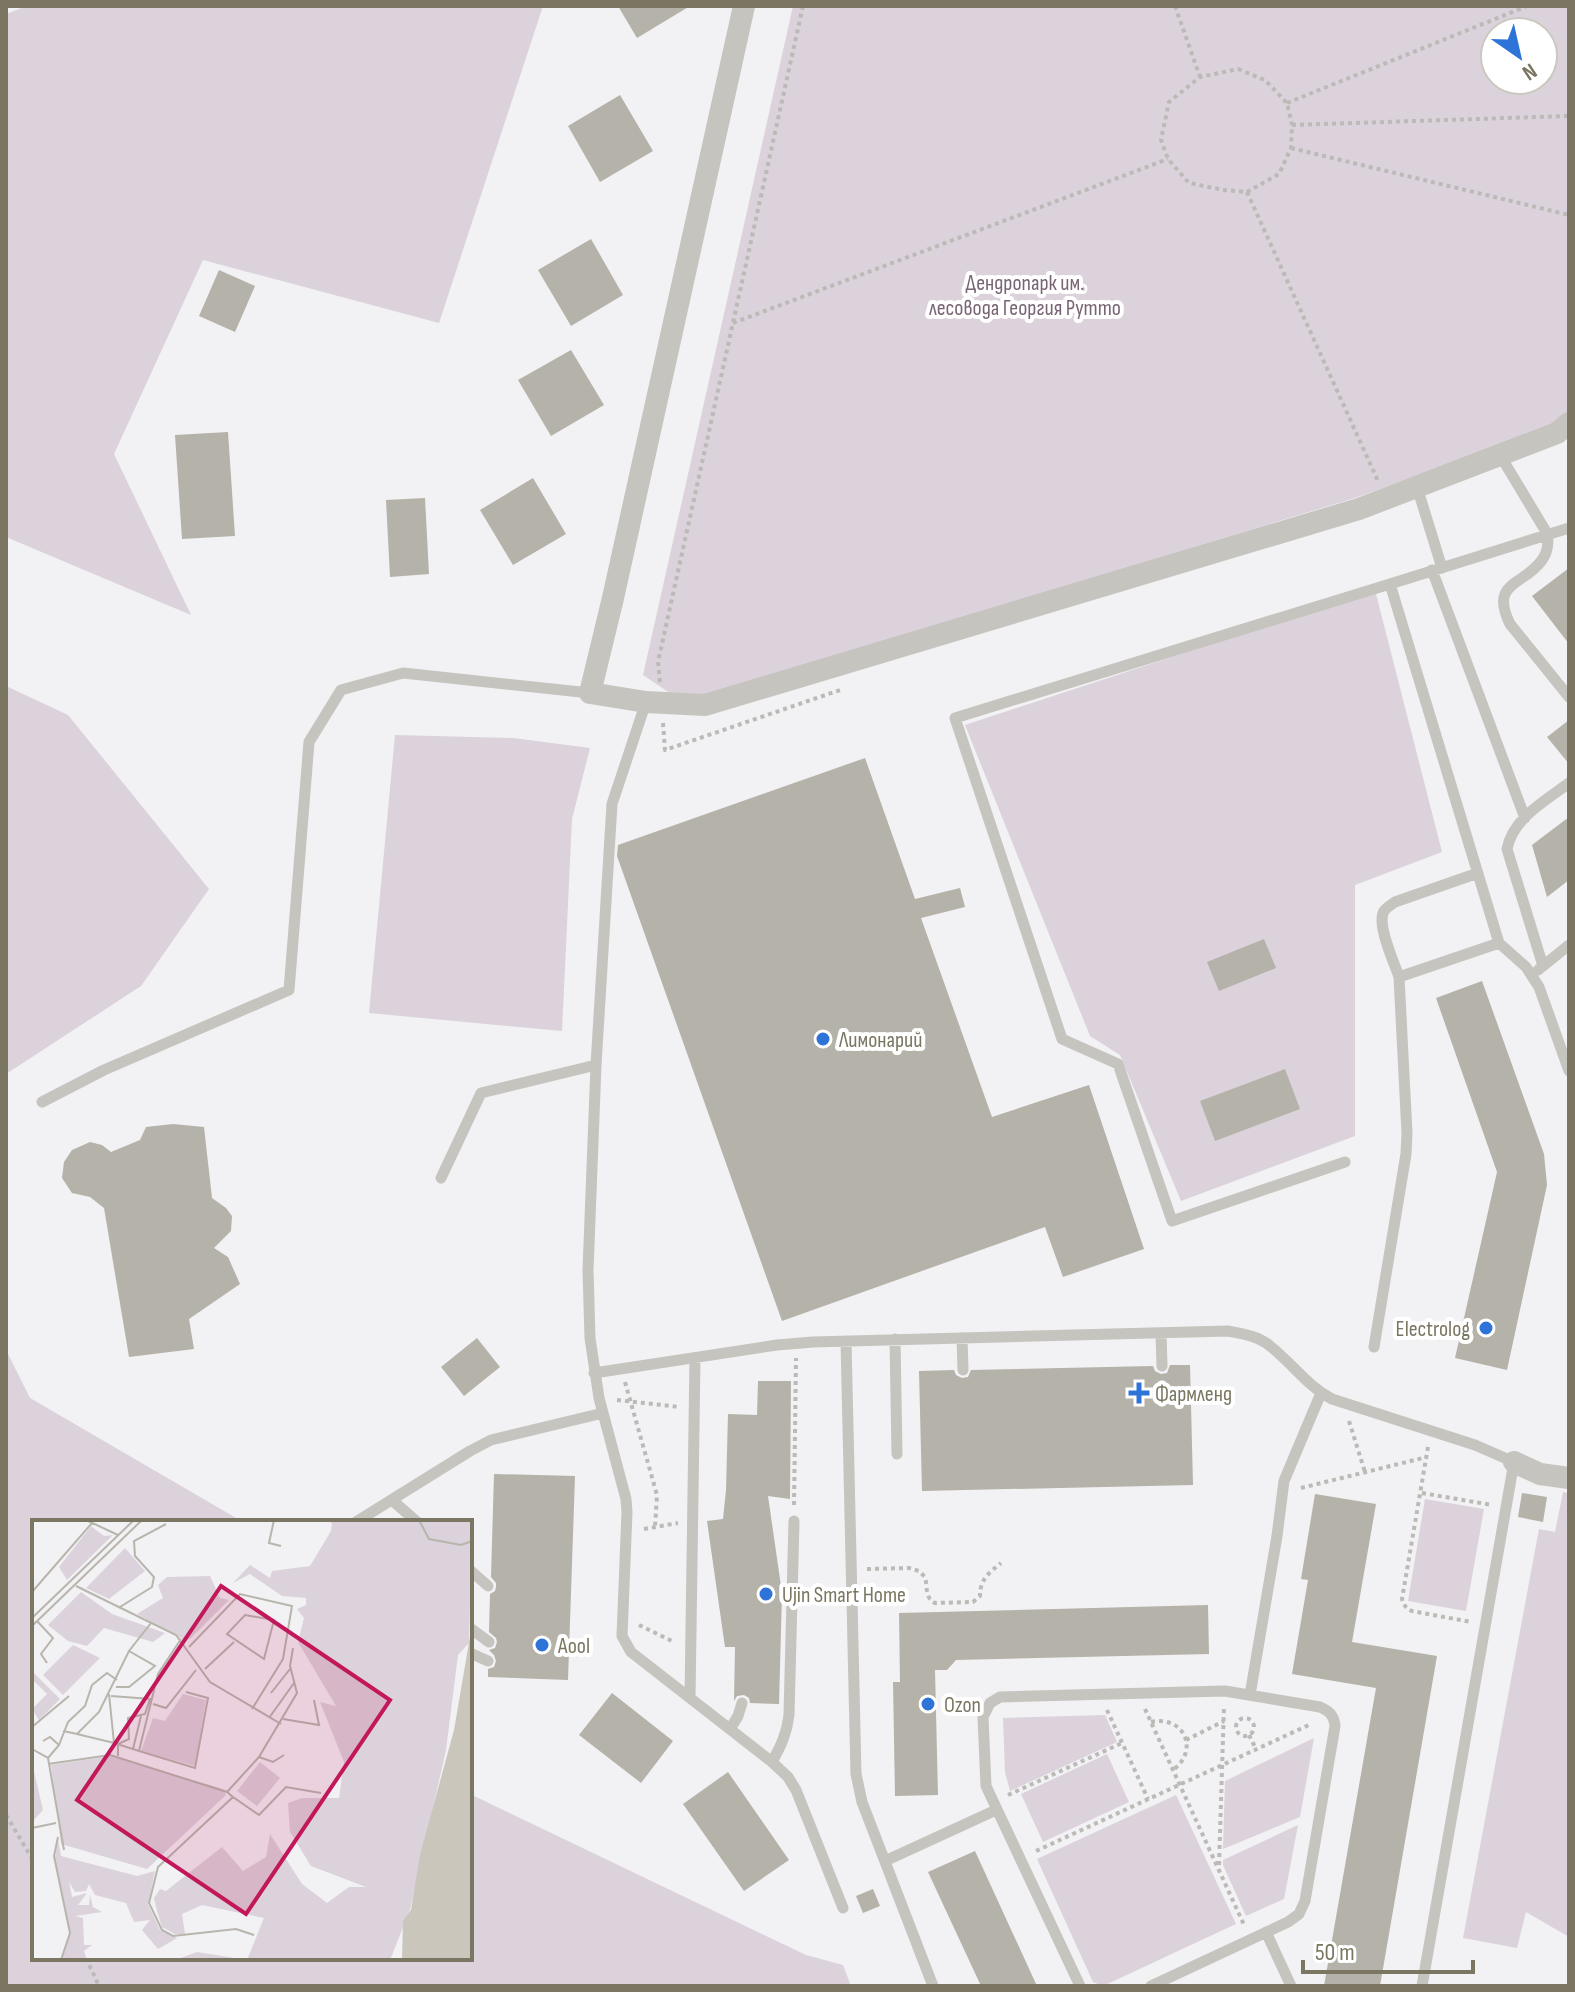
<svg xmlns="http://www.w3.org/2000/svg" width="1575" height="1992" viewBox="0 0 1575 1992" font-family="'Sofia Sans Condensed',sans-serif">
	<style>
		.green { fill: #dbd2db; fill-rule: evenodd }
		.building { fill: #b5b2a9 }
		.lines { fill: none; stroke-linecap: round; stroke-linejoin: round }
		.path { stroke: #bbbab6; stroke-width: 4; stroke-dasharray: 4 4; stroke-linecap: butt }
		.lane { stroke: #c5c4be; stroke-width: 11 }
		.street { stroke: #c5c4be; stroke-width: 22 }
		.poi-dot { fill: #2e73d7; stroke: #fff; stroke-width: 3 }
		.labels { text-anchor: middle; stroke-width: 8; stroke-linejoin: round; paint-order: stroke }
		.park-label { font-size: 22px; fill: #786474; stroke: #fff }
		.poi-label { font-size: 22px; fill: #7a7661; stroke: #fff; text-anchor: start }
		.inset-road { fill: none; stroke: #b7b5ac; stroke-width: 2 }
		.view { fill: #c2185b; fill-opacity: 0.15; stroke: #c2185b; stroke-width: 4 }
		.inset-edge { fill: none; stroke: #7a7661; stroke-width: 4 }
	</style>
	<rect width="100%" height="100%" fill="#f2f1f4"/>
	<path class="green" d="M27 6H543L439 323 203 260 114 454 191 615 6 537V14Z
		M793 6H1569V411L1550 427 1355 498 683 702 643 675ZM1495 32H1543V80H1495Z
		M1375 590 1442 852 1355 885V1136L1181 1201 1120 1055 1090 1036 965 725Z
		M6 686 68 715 209 889 141 986 6 1074Z
		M395 735 513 738 590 748 572 819 562 1031 369 1013Z
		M6 1350 30 1398 243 1522H34V1958H470V1794L806 1955 843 1965 851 1986H6Z
		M1563 1492 1569 1493V1937L1526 1912 1517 1948 1463 1938 1539 1529 1555 1532Z
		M1425 1499 1484 1509 1466 1611 1408 1601Z
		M1105 1715 1117 1742 1010 1791 1005 1772 1003 1718Z
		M1314 1738 1300 1817 1223 1849 1225 1781Z
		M1107 1754 1129 1802 1043 1842 1021 1794Z
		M1176 1795 1236 1924 1103 1986 1093 1982 1037 1859Z
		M1298 1825 1284 1899 1246 1916 1223 1865V1860Z"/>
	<path class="building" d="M618 6H690L637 38Z
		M620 95 653 151 600 182 568 126Z
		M591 239 623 295 571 326 538 270Z
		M219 270 255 286 235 332 199 316Z
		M571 350 604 405 551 436 518 380Z
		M228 432 235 536 182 539 175 435Z
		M533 478 566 534 513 565 480 510Z
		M425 498 429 574 390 577 386 500Z
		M1569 568V644L1532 596Z
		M1569 720V764L1547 737Z
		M865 758 915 899 960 888 965 907 921 918 992 1117 1089 1085 1144 1249 1063 1277 1045 1227 782 1321 617 856 618 845Z
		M1569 817V880L1547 897 1532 845Z
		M1264 939 1276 968 1219 991 1207 962Z
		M1482 981 1544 1154 1547 1185 1507 1370 1455 1358 1497 1172 1436 998Z
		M1285 1069 1300 1109 1215 1141 1200 1101Z
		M173 1124 204 1127 212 1198 226 1208 232 1216 231 1231 214 1248 228 1257 240 1284 189 1319 194 1349 129 1357 104 1208 90 1197 72 1193 62 1178 64 1162 72 1150 90 1142 102 1145 111 1152 140 1140 146 1127Z
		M477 1338 500 1367 464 1396 441 1367Z
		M1170 1365H1190L1193 1485 922 1491 919 1371 954 1370 956 1375 962 1378 968 1377 971 1370 1153 1366 1155 1371 1161 1374 1167 1373Z
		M758 1381H791L790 1499 768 1496 782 1593 779 1704 750 1703 749 1698 744 1695 737 1696 734 1701 735 1647H725L707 1521 723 1519 726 1490 728 1414 757 1415Z
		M494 1474 575 1476 568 1680 488 1677V1669L494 1667 496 1661 494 1655 489 1650 495 1648 497 1642 496 1638 489 1632 490 1594 495 1591 496 1587V1583L491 1577Z
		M1522 1493 1547 1497 1543 1522 1518 1517Z
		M1315 1494 1376 1504 1352 1642 1437 1656 1380 1986H1324L1376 1688 1292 1674 1308 1580 1301 1579Z
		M1208 1605 1209 1654 956 1660 947 1670H935L938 1795 895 1796 893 1682H900L899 1613Z
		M612 1693 673 1741 641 1783 579 1735Z
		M728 1772 789 1860 744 1891 683 1804Z
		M975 1851 997 1899 1037 1986H981L928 1872Z
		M873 1889 880 1906 863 1913 856 1896Z"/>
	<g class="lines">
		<path class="path" d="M1175 6 1200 77
			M1238 69 1265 80 1287 103 1292 125 1291 148 1279 174 1247 192 1224 190 1189 183 1168 159 1161 140 1169 102 1200 77Z
			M1287 103 1527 6
			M1292 125 1569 116
			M1291 148 1569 215
			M1247 192 1378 481
			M733 323 1168 159
			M660 682 658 662 803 6
			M663 723 665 750 843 689
			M625 1382 657 1495 655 1527
			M617 1400 680 1407
			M1349 1421 1365 1472
			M1428 1447 1402 1599C1404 1605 1406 1609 1412 1611L1471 1622
			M1301 1488 1427 1457
			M1422 1493 1492 1505
			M794 1505 796 1358
			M644 1529 678 1523
			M867 1569 909 1568 919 1571 925 1577C928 1587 924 1597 935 1603L973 1602 980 1596C980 1579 989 1573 1001 1563
			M639 1625 674 1642
			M1145 1709 1245 1927
			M1107 1710 1148 1799
			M1236 1727a9 9 0 1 1 18 0a9 9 0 1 1-18 0Z
			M1151 1722C1184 1715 1200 1750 1173 1770
			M1249 1735 1256 1749
			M1186 1740 1224 1721
			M1008 1795 1122 1743
			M6 1815 34 1862
			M1036 1851 1311 1724
			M1219 1865 1224 1706
			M86 1958 99 1986"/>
		<path class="lane" d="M1500 455 1548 535C1548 544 1548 552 1542 560 1524 586 1489 581 1510 624L1569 697
			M1417 487 1442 568
			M1569 528 1390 584 1499 943 1526 967 1539 987 1569 1071
			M1432 570 1525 818
			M1543 966 1507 849C1513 818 1545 801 1569 783
			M1538 970 1569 945
			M1399 977C1394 962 1376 924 1384 911 1386 908 1392 904 1395 902L1478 873
			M596 1065 588 1270 590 1338 599 1398 626 1499 627 1512 622 1636 631 1652 772 1762 788 1777 796 1790 843 1908
			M42 1102 104 1070 289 990 309 742 341 690 403 673 590 693
			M1345 1162 1172 1221 1118 1064 1062 1039 955 718 1390 584
			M441 1178 481 1093 596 1065 612 804 646 702
			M1161 1333 1162 1366
			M962 1338 963 1370
			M895 1339 897 1454
			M846 1341 856 1774 862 1802 933 1986
			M1374 1347 1406 1154 1407 1133 1399 977 1499 943
			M594 1373 777 1345 813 1342 1228 1331C1243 1334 1258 1336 1270 1346 1292 1363 1307 1386 1332 1399L1475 1445 1514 1462 1422 1986
			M392 1500 417 1522
			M356 1522 470 1451 491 1440 603 1413
			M470 1570 488 1586
			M470 1628 489 1642
			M470 1653 488 1661
			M1250 1695 1277 1536 1284 1481 1321 1393
			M690 1698 695 1358
			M730 1729 738 1716 742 1703
			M772 1762C781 1746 787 1733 789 1715L794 1521
			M885 1861 996 1810
			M1266 1932 1291 1986
			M1080 1986 986 1786 983 1717 990 1703 1000 1697 1225 1691 1320 1707C1329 1711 1334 1715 1335 1726L1305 1901 1299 1914 1288 1922 1151 1986"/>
		<path class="street" d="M744 6 613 598 590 693 646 702 705 705 1359 509 1557 433 1569 423
			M1514 1462 1540 1474 1569 1478"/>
	</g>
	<g class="poi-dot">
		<circle cx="823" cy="1039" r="8"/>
		<circle cx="1486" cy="1328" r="8"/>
		<path d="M1135 1381h8v8h8v8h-8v8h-8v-8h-8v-8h8z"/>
		<circle cx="766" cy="1594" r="8"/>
		<circle cx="542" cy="1645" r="8"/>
		<circle cx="928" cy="1704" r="8"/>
	</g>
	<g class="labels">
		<g class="park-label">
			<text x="1025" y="290">Дендропарк им.<tspan x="1025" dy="25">лесовода Георгия Рутто</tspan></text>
		</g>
		<g class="poi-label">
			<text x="839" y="1047">Лимонарий</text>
			<text x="1470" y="1336" text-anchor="end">Electrolog</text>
			<text x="1155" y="1401">Фармленд</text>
			<text x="782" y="1602">Ujin Smart Home</text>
			<text x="558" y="1653">Aool</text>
			<text x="944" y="1712">Ozon</text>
		</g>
	</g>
	<g transform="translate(32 1520)">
		<rect width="440" height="440" fill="#f2f1f4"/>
		<path d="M293 0H440L437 123 426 135 414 230 378 390 358 440H143L165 432 215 440 232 398 170 385 150 394 153 414H143L130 407 125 391 122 378 128 369 134 371 190 327 211 351 234 337 238 314 270 364 295 383 317 367H334L279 346 258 312 256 283 270 278H307L312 242 288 182 304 186 266 122 272 98 265 89 274 85V78L250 76 218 54 201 63 218 45 238 58 240 51 278 46 299 11 300 3ZM59 6 72 16 81 15 35 60 27 47ZM93 28 113 51 77 79 54 68ZM178 56 188 78 197 80 159 118 154 121 105 94 131 78 126 65 135 57ZM49 72 80 94 133 113 121 122 72 108 55 126 36 121 16 105ZM41 125 68 138 31 175 11 155ZM0 151 28 179 7 200 0 189 15 174 0 159ZM151 174 174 180 163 246 109 231 121 198 133 201ZM78 236 191 269 194 275 115 349 29 324 19 245ZM228 242 248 258 225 286 205 271ZM0 243 11 290 0 302ZM26 320 29 336 105 356 123 351 116 384 128 410 145 418 126 429 110 410 118 400 102 402 94 383 63 375 57 364 54 371 43 372 37 362 40 377 55 373 46 385H57L58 375 61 387 70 392 43 396 51 398 52 425H60L52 431 55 440H29L38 413 23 338Z" fill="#dbd2db"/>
		<path d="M440 105V440H370L371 401 379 390 388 335 422 210Z" fill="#cac6bc"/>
		<path class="inset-road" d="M54 0 86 15M242 0 237 23 249 26M387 0 397 19 429 25 440 21M44 66 144 115 178 162 249 204M0 72 60 3M88 87 120 67 122 57 103 36 102 21 134 4M213 95 242 100 232 139 195 114ZM0 98 102 0M5 101 21 118 9 134 15 143M0 106 110 0M157 127 208 74 260 86 251 139 220 189M173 149 202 122M84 167H97L123 146 97 131M239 173 258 149M79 176 119 179M121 184 134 188 164 150M237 198 262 163M251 199 287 205 282 180M0 207 37 176M31 211 45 214 67 192 97 131 119 103M45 214 82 223 77 174M11 221 18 217 27 225 16 238M82 223 107 231 126 154 149 119M27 225 36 202 53 186 60 165 75 153 85 160M0 229 16 238 32 330M101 229 109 196M107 231 163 248 176 178 154 172M86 236V224L97 219 96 198 113 194 118 179M227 237 265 173 258 146 261 128M16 244 78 235 195 272 201 277 126 347 117 383 130 410 141 416 204 409 222 415M195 272 227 237 241 242 252 235M201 277 227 295 254 267 289 273M0 308 24 303M26 317 22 336 38 413 29 440"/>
		<path class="view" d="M189 66 358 180 214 394 45 280Z"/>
		<rect width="440" height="440" class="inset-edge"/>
	</g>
	<rect width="1575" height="1992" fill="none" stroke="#7a7661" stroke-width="16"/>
	<g transform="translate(1519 56) rotate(146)"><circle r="38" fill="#ffffff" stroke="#cac8c0" stroke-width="2"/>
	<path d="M0-6L14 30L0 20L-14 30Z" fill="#2e73d7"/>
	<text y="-12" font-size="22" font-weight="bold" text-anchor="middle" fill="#7a7661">N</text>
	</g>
	<path d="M1303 1960v12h170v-12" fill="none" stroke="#7a7661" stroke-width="4"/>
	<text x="1315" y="1960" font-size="24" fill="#7a7661" stroke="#ffffff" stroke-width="6" paint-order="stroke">50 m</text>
</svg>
